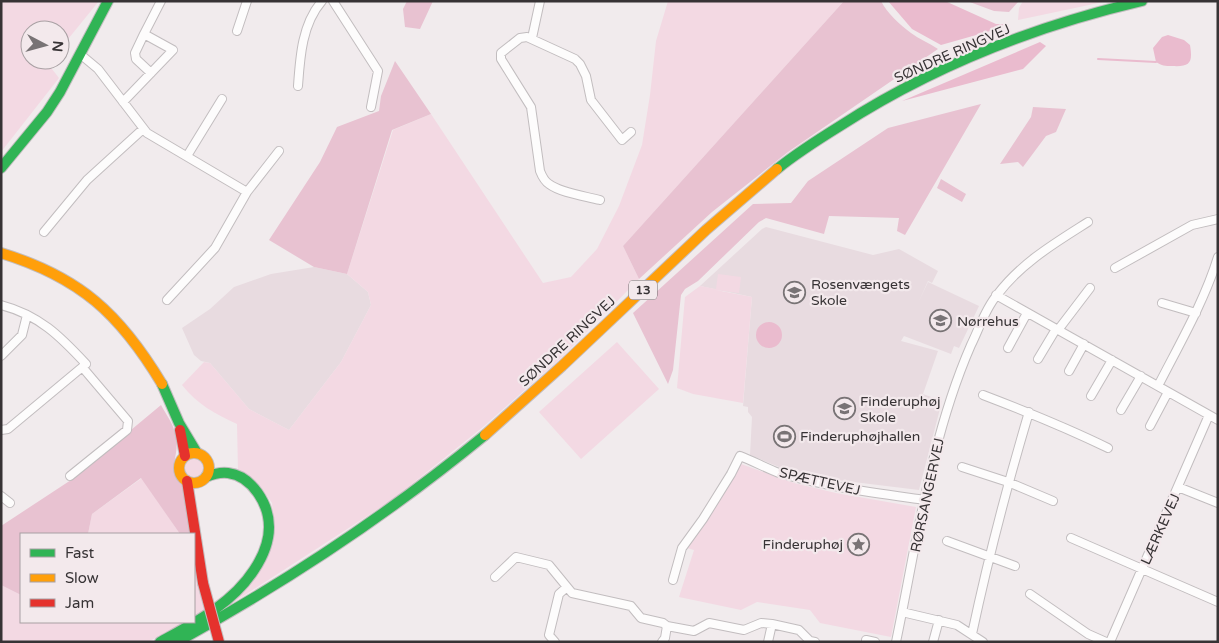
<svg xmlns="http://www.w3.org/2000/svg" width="1219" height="643" viewBox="0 0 1219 643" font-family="'Varela Round',sans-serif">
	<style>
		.built { fill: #e8dbe0 }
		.green { fill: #f3d9e3 }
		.forest { fill: #e8c2d1 }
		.water { fill: #eabbce }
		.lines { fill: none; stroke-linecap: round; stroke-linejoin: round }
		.stream { stroke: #eabbce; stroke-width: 2 }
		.street-casing { stroke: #c2bdbf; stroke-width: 10 }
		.fast-casing { stroke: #c2bdbf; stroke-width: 12 }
		.slow-casing { stroke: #c2bdbf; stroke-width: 12 }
		.jam-casing { stroke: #c2bdbf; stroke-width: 12 }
		.street { stroke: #fdfcfc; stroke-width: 8 }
		.fast { stroke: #30b455; stroke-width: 10 }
		.slow { stroke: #ff9f0a; stroke-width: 10 }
		.jam { stroke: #e5322d; stroke-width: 10 }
		.jam-bridge-casing { stroke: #c2bdbf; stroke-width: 12; stroke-linecap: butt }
		.jam-bridge { stroke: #e5322d; stroke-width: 10 }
		.labels { text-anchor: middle; stroke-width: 4.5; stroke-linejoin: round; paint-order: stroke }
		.shield { fill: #f3e9ec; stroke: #6f6a6c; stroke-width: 1 }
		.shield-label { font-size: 12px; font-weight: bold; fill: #373335 }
		.street-label { font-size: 14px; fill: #373335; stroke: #f3e9ec }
		.poi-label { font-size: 14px; fill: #373335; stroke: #f3e9ec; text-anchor: start }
	</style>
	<rect width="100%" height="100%" fill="#f1ebed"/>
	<path class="built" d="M766 227 873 255 899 249 938 271 932 283 928 281 919 301 928 282 979 306 959 348 954 346 951 354 904 336 901 341 938 351 923 394 942 401 919 490 829 479 806 475 779 467 750 455 752 417 748 412V407L743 406 752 297 700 286 762 229Z
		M314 267 347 274 368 292 371 305 341 362 289 430 249 409 210 363 201 361 194 355 182 328 210 309 234 287 271 274Z"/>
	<path class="green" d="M1 1H99L60 49V30H30V60H51L48 64 59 78 1 152Z
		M668 1H844L623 246 639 279 562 357 483 427 392 500 231 604 254 576 274 529 272 503 258 483 238 471 237 424C215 414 197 404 182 385L204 362 210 363 249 409 289 430 341 362 371 305 368 292 347 274 393 130 431 114 543 283 571 277 597 249 619 206 642 145 650 95 656 41Z
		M1023 1H1108L1018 20 1019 8Z
		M718 274 741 277 739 293 716 290 752 297 743 403 693 394 677 388 685 297 700 286 716 289Z
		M617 342 659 389 581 459 539 412Z
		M185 468a9 9 0 1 1 18 0a9 9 0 1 1-18 0Z
		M741 464 794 483 836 493 916 507 891 637 820 623 810 610 757 602 741 610 679 597 694 550 687 548Z
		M142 478 180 534H88L92 514Z
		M194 564 204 611 194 617Z
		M1 585 21 595V622H185L148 642H1Z"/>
	<path class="forest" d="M407 1H433L420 29 405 27 403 9Z
		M844 1H881C887 13 900 25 911 33 919 39 929 43 938 49L788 152 712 212 639 279 623 246Z
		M967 1H1019L1009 12 994 11Z
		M395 61 431 114 392 130 347 274 314 267 269 240 320 162 337 127 379 111 381 96Z
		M981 104 905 235 897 231 899 218 829 216 824 234 766 218 759 222 698 281 685 289 681 295 673 370 668 384 633 313 753 204 791 203 808 181 888 128Z
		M1033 107 1066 109 1056 132 1046 136 1023 167 1018 162 1000 164 1031 117Z
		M941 179 966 194 962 202 937 188Z
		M161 405C165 413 173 423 175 433 182 458 163 468 185 488L190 534H180L141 478 92 514 88 534H21V595L1 585V526L71 480Z"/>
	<path class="water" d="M888 1H945L996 24H1005L1001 28 941 45 912 29Z
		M1168 35 1184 40 1190 45C1193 63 1190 67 1172 66 1165 66 1162 66 1156 62L1153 48 1162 37Z
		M1040 42 1046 46 1023 69 902 101Z
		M756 335a13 13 0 1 1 26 0a13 13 0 1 1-26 0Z"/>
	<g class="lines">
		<path class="stream" d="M1098 59 1156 62"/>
		<defs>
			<path id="street" d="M333 1 378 71 371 107
				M237 31 247 1
				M144 34 161 1
				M532 38 540 1
				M80 54 98 69 147 133 247 192
				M298 86C300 57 302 24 322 1
				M123 102 173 50 144 34 135 53 136 59 151 73
				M187 156 222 99
				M600 200C585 196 561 193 549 184 544 181 542 176 540 171L531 107 501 59V53L520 38 527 37 575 59 580 64 586 76 591 100 622 140 631 132
				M44 232 87 180 143 129
				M1115 268 1192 225 1218 219
				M996 295 1218 420
				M167 300 215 248 247 192 279 151
				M1162 303 1196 313
				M1 305C39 315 60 336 86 364L8 429 1 430
				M1058 330 1090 288
				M1008 348 1027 313
				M1 356 22 335 27 315
				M1038 359 1056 329
				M1069 371 1084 344
				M1158 386C1180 343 1204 302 1218 257
				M983 395C1025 411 1067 428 1108 448
				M1091 396 1112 360
				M1121 410 1141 376
				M1150 426 1168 392
				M962 467 1008 482 1053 501
				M70 476 127 430 128 421 83 368
				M1178 487 1218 503
				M1 496 10 503
				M1071 538 1218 602
				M947 541 1015 566
				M495 577 516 557 549 565 572 593 631 606 641 618 663 623 667 626 694 631 709 623 744 630 761 623 772 624 799 630 810 641 815 642
				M673 580 682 548 703 519 731 474 740 456C753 461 766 468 779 473 827 487 876 493 925 500
				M1030 594 1088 634 1106 642
				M902 612 957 625 983 642
				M972 634C988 559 1007 486 1029 412
				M555 642 549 635 559 594 567 587
				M662 642 665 638 667 626
				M768 642 772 624
				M866 642V640L875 642
				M896 642C917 542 930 439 971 345 979 329 985 309 997 295 1021 263 1055 243 1088 222
				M933 642 939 620
				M1110 642 1209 415"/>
			<path id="fast" d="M1 168 47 112 60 92 108 1
				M777 169C797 153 819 139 840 126 933 66 1035 26 1142 1
				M162 384 179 423 197 453
				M160 642C194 623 232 604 254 570 262 558 269 542 269 527 269 504 252 476 228 473 220 472 213 474 206 477
				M177 642C286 582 389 514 485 435"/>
			<path id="slow" d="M1 253C80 277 120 314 162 384
				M485 435 562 366 706 230 777 169
				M179 468a15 15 0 1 1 30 0a15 15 0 1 1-30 0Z"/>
			<path id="jam" d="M180 430 185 456
				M187 481 203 583"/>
		</defs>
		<use href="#street" class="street-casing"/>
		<use href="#fast" class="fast-casing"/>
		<use href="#slow" class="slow-casing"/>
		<use href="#jam" class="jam-casing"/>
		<use href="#street" class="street"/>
		<use href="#fast" class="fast"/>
		<use href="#slow" class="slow"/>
		<use href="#jam" class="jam"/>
		<defs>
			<path id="jam-bridge" d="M203 583 219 642"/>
		</defs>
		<use href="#jam-bridge" class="jam-bridge-casing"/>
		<use href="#jam-bridge" class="jam-bridge"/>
	</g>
	<defs>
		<symbol id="school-ring" viewBox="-11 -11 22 22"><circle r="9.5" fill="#f3e9ec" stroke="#787375" stroke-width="1.5"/><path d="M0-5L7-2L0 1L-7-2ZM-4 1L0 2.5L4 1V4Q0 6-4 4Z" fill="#787375"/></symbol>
		<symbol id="stadium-ring" viewBox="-11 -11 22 22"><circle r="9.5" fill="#f3e9ec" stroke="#787375" stroke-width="1.5"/><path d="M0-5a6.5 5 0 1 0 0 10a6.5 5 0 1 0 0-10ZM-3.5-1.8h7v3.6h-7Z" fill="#787375"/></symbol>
		<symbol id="sight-ring" viewBox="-11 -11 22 22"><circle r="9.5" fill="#f3e9ec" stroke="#787375" stroke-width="1.5"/><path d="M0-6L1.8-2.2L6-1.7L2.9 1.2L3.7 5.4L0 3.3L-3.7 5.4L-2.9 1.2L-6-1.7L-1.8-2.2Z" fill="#787375"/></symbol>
	</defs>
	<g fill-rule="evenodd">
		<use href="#school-ring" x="782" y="280" width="25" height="25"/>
		<use href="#school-ring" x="928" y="308" width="25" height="25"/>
		<use href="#school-ring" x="832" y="396" width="25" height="25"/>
		<use href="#stadium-ring" x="772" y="424" width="25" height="25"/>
		<use href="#sight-ring" x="846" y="532" width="25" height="25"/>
	</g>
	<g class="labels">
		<rect class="shield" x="629" y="280.5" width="28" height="19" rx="4"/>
		<g class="shield-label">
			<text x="643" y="294">13</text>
		</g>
		<g class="street-label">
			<text transform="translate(952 53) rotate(-24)" y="5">SØNDRE RINGVEJ</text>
			<text transform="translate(567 341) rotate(-43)" y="5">SØNDRE RINGVEJ</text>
			<text transform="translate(820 481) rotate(13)" y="5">SPÆTTEVEJ</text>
			<text transform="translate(927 495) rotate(-78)" y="5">RØRSANGERVEJ</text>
			<text transform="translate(1160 529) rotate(-66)" y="5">LÆRKEVEJ</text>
		</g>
		<g class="poi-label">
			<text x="811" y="289">Rosenvængets<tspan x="811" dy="16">Skole</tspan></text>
			<text x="957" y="326">Nørrehus</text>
			<text x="860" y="406">Finderuphøj<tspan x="860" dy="16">Skole</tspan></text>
			<text x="800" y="441">Finderuphøjhallen</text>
			<text x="843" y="549" text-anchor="end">Finderuphøj</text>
		</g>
	</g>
	<rect width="1219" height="643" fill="none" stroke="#373335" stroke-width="5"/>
	<rect x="20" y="533" width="175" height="90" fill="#f3e9ec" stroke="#a8a0a3"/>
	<rect x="30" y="549" width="25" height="8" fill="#30b455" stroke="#a8a0a3"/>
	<text x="65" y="558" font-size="15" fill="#373335">Fast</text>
	<rect x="30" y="574" width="25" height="8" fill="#ff9f0a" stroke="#a8a0a3"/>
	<text x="65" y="583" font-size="15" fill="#373335">Slow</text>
	<rect x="30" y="599" width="25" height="8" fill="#e5322d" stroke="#a8a0a3"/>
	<text x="65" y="608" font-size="15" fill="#373335">Jam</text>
	<g transform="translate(45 45) rotate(96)"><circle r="24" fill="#f3e9ec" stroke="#a8a0a3"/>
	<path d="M0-4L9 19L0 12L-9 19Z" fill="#787375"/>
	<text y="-8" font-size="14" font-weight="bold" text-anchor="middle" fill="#373335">N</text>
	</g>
</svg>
